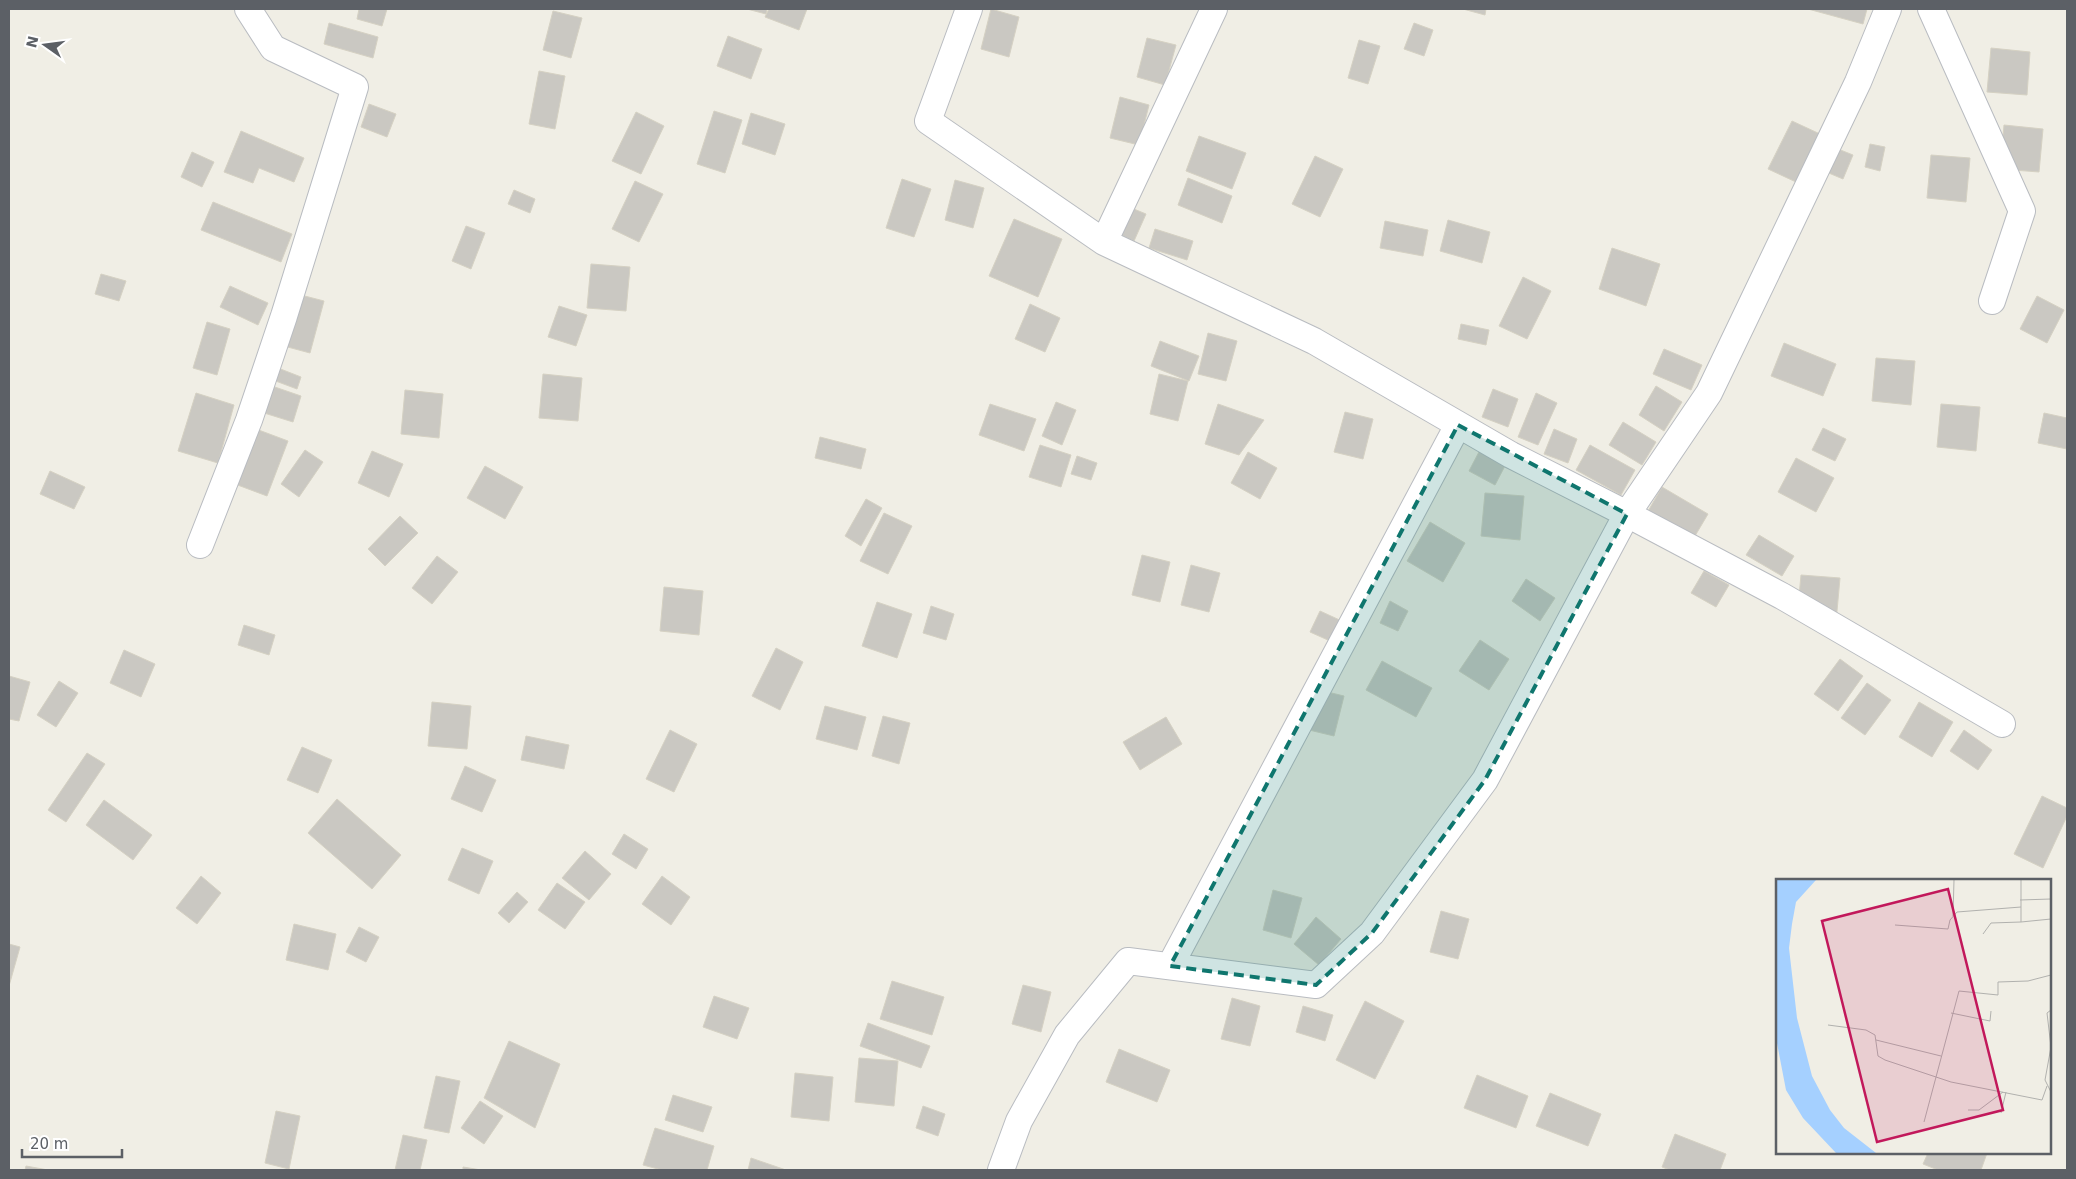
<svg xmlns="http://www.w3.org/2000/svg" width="2076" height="1179" viewBox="0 0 2076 1179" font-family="'DejaVu Sans',sans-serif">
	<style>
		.building { fill: #cac8c2; stroke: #d5d1c3 }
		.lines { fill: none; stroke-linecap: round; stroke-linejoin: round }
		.street-casing { stroke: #b9bcc1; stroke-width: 28 }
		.street { stroke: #fff; stroke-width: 26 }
		.marked { fill: #0f766e; fill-opacity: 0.2; stroke: #0f766e; stroke-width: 4; stroke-dasharray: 10 6; stroke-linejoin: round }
		.inset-road { fill: none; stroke: #b1b1ae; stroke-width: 1 }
		.view { fill: #c2185b; fill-opacity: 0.15; stroke: #c2185b; stroke-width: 2.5 }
		.inset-edge { fill: none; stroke: #5c6066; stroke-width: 2.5 }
	</style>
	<rect width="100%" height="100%" fill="#f0eee5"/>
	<path class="building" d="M359 9H387L382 26 357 19Z
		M747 9H767L766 14Z
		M769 9H807L799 30 765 17Z
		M991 9 1019 17 1009 57 981 49Z
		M1463 9H1486L1485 15Z
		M1808 9H1867L1863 24Z
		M553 11 582 18 571 58 543 50Z
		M329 23 378 37 373 58 324 44Z
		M1414 23 1433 30 1424 56 1404 49Z
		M728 36 762 49 751 79 717 66Z
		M1147 38 1176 45 1165 85 1137 77Z
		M1359 40 1380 46 1368 84 1348 78Z
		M1991 48 2030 52 2027 95 1987 92Z
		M539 71 565 76 555 129 529 124Z
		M1120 97 1149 105 1139 145 1110 138Z
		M369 104 396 114 387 137 361 127Z
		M714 111 742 120 725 173 697 164Z
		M636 112 664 126 641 174 612 161Z
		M751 113 785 124 775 155 742 144Z
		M1792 121 1820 134 1796 182 1768 169Z
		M2004 125 2043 129 2039 172 2000 169Z
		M241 131 304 158 294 182 259 168 253 183 224 172Z
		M1199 136 1246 153 1232 189 1186 171Z
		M1870 144 1885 147 1880 171 1865 167Z
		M1833 147 1853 155 1843 179 1824 171Z
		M192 152 214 162 202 187 181 177Z
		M1931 155 1970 158 1966 202 1927 198Z
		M1315 156 1343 169 1320 217 1292 204Z
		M1188 178 1232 196 1222 223 1178 205Z
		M902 179 931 189 914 237 886 228Z
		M955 180 984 188 973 228 945 220Z
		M635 181 663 194 639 242 612 229Z
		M514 190 535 199 530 213 508 204Z
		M213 202 292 234 281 262 201 230Z
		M1129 207 1146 214 1134 241 1117 233Z
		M1014 219 1062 239 1038 297 989 276Z
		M1448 220 1490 232 1482 263 1440 251Z
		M1385 221 1428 230 1423 256 1380 248Z
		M466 226 485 233 471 269 452 261Z
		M1155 229 1193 241 1187 260 1149 248Z
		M1612 248 1660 264 1646 306 1599 289Z
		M591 264 630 267 626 311 587 308Z
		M101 274 126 281 119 301 95 294Z
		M1523 277 1551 291 1527 339 1499 326Z
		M230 286 268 303 258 325 220 307Z
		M297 294 324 301 310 353 284 346Z
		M2037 296 2064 310 2047 343 2020 329Z
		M1030 304 1060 318 1045 352 1015 339Z
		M559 306 587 315 576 346 548 337Z
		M207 322 230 329 217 375 193 368Z
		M1461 324 1489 330 1486 345 1458 339Z
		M1208 333 1237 341 1226 381 1198 374Z
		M1160 341 1199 356 1189 381 1151 366Z
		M1784 343 1836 364 1823 396 1771 376Z
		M1664 349 1702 365 1691 390 1653 374Z
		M1876 358 1915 361 1911 405 1872 401Z
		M278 368 301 377 297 389 273 380Z
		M543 374 582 378 578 421 539 418Z
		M1159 374 1188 381 1178 421 1150 414Z
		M269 385 301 396 293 422 261 412Z
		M1656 386 1682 402 1664 431 1639 415Z
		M1493 389 1518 399 1508 427 1482 417Z
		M405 390 443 394 439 438 401 434Z
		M196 393 234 405 218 463 178 451Z
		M1536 393 1557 403 1538 445 1518 437Z
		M1056 402 1076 410 1062 445 1042 436Z
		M990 404 1036 419 1024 451 979 435Z
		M1218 404 1264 420 1239 455 1205 444Z
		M1941 404 1980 407 1976 451 1937 447Z
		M1345 412 1373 419 1363 459 1334 452Z
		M2044 413 2067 418V449L2038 443Z
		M1623 422 1656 442 1642 465 1609 445Z
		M1823 428 1846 439 1835 461 1812 450Z
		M256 429 288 441 267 496 235 484Z
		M1554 429 1577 439 1568 463 1544 454Z
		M820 437 866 449 861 469 815 458Z
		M1040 445 1071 455 1061 487 1029 477Z
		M1590 445 1635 470 1621 495 1576 470Z
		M1481 448 1507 462 1495 485 1469 471Z
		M305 450 323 462 299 497 281 484Z
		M372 451 403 464 389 497 358 483Z
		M1248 452 1277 468 1260 499 1231 483Z
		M1077 456 1097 463 1091 480 1071 474Z
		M1796 458 1834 478 1816 512 1778 492Z
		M485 466 523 487 505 519 467 498Z
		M50 471 85 487 74 509 40 494Z
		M1662 487 1708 514 1692 541 1647 513Z
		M1485 493 1524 496 1520 540 1481 536Z
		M866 499 882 508 861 546 845 536Z
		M884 513 912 526 888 574 860 561Z
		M400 516 418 533 385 566 368 549Z
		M1430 522 1465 543 1443 582 1407 561Z
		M1759 535 1794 556 1782 576 1746 555Z
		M1142 555 1170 562 1160 602 1132 595Z
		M437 556 458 572 432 604 412 588Z
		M1191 565 1220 573 1209 612 1181 605Z
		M1704 571 1729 585 1716 607 1691 593Z
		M1801 575 1840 578 1836 622 1797 618Z
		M1526 579 1555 598 1540 621 1512 601Z
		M664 587 703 591 699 635 660 631Z
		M1390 601 1408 611 1398 631 1380 623Z
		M877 602 912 614 897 658 862 646Z
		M931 606 954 614 946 640 923 633Z
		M1320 611 1357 628 1348 649 1310 632Z
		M244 625 275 635 269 655 238 645Z
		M1480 640 1509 659 1489 690 1459 671Z
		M776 648 803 662 780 710 752 696Z
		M124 650 155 664 141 697 110 683Z
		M1840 659 1863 676 1838 711 1814 694Z
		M1382 661 1432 688 1416 717 1366 690Z
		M9 676 30 682 19 721 9 719Z
		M59 681 78 693 56 727 37 715Z
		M1867 683 1891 700 1865 735 1841 718Z
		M1315 689 1344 696 1334 736 1305 729Z
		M432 702 471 706 467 749 428 746Z
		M1919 702 1953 722 1932 757 1899 737Z
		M825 706 866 717 857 750 816 739Z
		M883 716 910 723 899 764 872 756Z
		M1166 717 1182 744 1140 770 1123 742Z
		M670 730 697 744 674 792 646 779Z
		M1964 730 1992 750 1978 770 1950 751Z
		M526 736 569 745 564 769 521 760Z
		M302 747 332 760 318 793 287 780Z
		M87 753 105 764 66 822 48 810Z
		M465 766 496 780 482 812 451 799Z
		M2042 796 2067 808V816L2043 868 2014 854Z
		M337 799 401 855 372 889 308 833Z
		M104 800 152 835 133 860 86 825Z
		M624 834 648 849 636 869 612 854Z
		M462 848 493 861 479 894 448 880Z
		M585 851 611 874 589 900 562 878Z
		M201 876 221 893 197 924 176 908Z
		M662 876 690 897 671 925 642 904Z
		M557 883 585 902 565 929 538 910Z
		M1273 890 1302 898 1291 938 1263 930Z
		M517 892 528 902 509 923 498 913Z
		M1441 911 1469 919 1458 959 1430 952Z
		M1316 917 1341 939 1319 965 1294 944Z
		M294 924 336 934 328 970 286 960Z
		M359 927 379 937 366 962 346 952Z
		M9 944 20 947 9 986Z
		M892 981 944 997 932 1035 880 1019Z
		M1023 985 1051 992 1041 1032 1012 1024Z
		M714 996 749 1008 737 1039 703 1027Z
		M1232 998 1260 1006 1250 1046 1221 1039Z
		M1365 1001 1404 1021 1375 1079 1336 1060Z
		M1303 1006 1333 1015 1325 1041 1296 1032Z
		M868 1023 930 1046 921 1068 860 1046Z
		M509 1041 560 1064 535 1128 484 1098Z
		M1119 1049 1170 1070 1157 1102 1106 1082Z
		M859 1058 898 1061 894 1106 855 1102Z
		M795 1073 833 1077 829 1121 791 1117Z
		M1477 1075 1528 1096 1516 1128 1464 1108Z
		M436 1076 460 1081 449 1133 424 1128Z
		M1550 1093 1601 1114 1588 1146 1536 1126Z
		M673 1095 712 1107 703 1132 665 1120Z
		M480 1101 503 1116 484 1144 461 1128Z
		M923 1106 945 1114 938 1136 916 1128Z
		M276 1111 300 1116 289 1169 265 1163Z
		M655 1128 714 1146 707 1170H662L643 1165Z
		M1675 1134 1726 1154 1720 1170H1670L1662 1167Z
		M403 1135 427 1140 420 1170H395Z
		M1928 1153H1987L1981 1170H1938L1923 1164Z
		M751 1158 786 1170H748Z
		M26 1166 48 1170H25Z
		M463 1167 481 1170H463Z"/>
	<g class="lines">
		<defs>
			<path id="street" d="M969 9 928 121 1104 242 1314 341 1511 455 1627 514 1782 596 2002 724
				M1931 9 2022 211 1992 301
				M1104 242 1214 9
				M200 545 249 420 284 316 355 87 273 48 248 9
				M1170 966 1458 425
				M1001 1170 1019 1121 1067 1035 1128 961 1316 985 1372 933 1485 780 1627 514 1709 393 1858 82 1888 9"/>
		</defs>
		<use href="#street" class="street-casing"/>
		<use href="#street" class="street"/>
	</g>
	<path class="marked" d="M1458 425 1627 514 1485 780 1372 933 1316 985 1170 966Z"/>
	<g transform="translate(1776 879)">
		<rect width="275" height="275" fill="#f0eee5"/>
		<path d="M0 1H40L20 23 16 45 13 69 21 139 36 197 54 231 68 249 100 274H60L27 239 10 211 0 159Z" fill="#a5d0ff"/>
		<path class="inset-road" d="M245 1V43L275 40M244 21 275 20M177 37 178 1M119 46 172 50 174 41 181 33 245 28M207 55 215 44 245 43M275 131 271 134 275 168 269 201 275 213M175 134 214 142 215 132M52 146 90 151 99 156 102 177 109 181 175 203 266 221 271 207M100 161 165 177M192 231H203L227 213M225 234 230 213M148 243 183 112 222 116V103L252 102 275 96"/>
		<path class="view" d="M172 10 227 231 101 263 46 42Z"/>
		<rect width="275" height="275" class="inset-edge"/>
	</g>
	<rect width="2076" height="1179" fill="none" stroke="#5c6066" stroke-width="20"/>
	<g transform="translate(45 45) rotate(284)" stroke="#ffffff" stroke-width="4" paint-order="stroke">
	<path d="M0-4L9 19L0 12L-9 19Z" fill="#5c6066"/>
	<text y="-8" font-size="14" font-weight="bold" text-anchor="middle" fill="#5c6066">N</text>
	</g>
	<path d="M22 1149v8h100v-8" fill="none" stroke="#5c6066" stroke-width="2.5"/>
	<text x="30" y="1149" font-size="15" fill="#5c6066" stroke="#ffffff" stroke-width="4" paint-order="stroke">20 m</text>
</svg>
